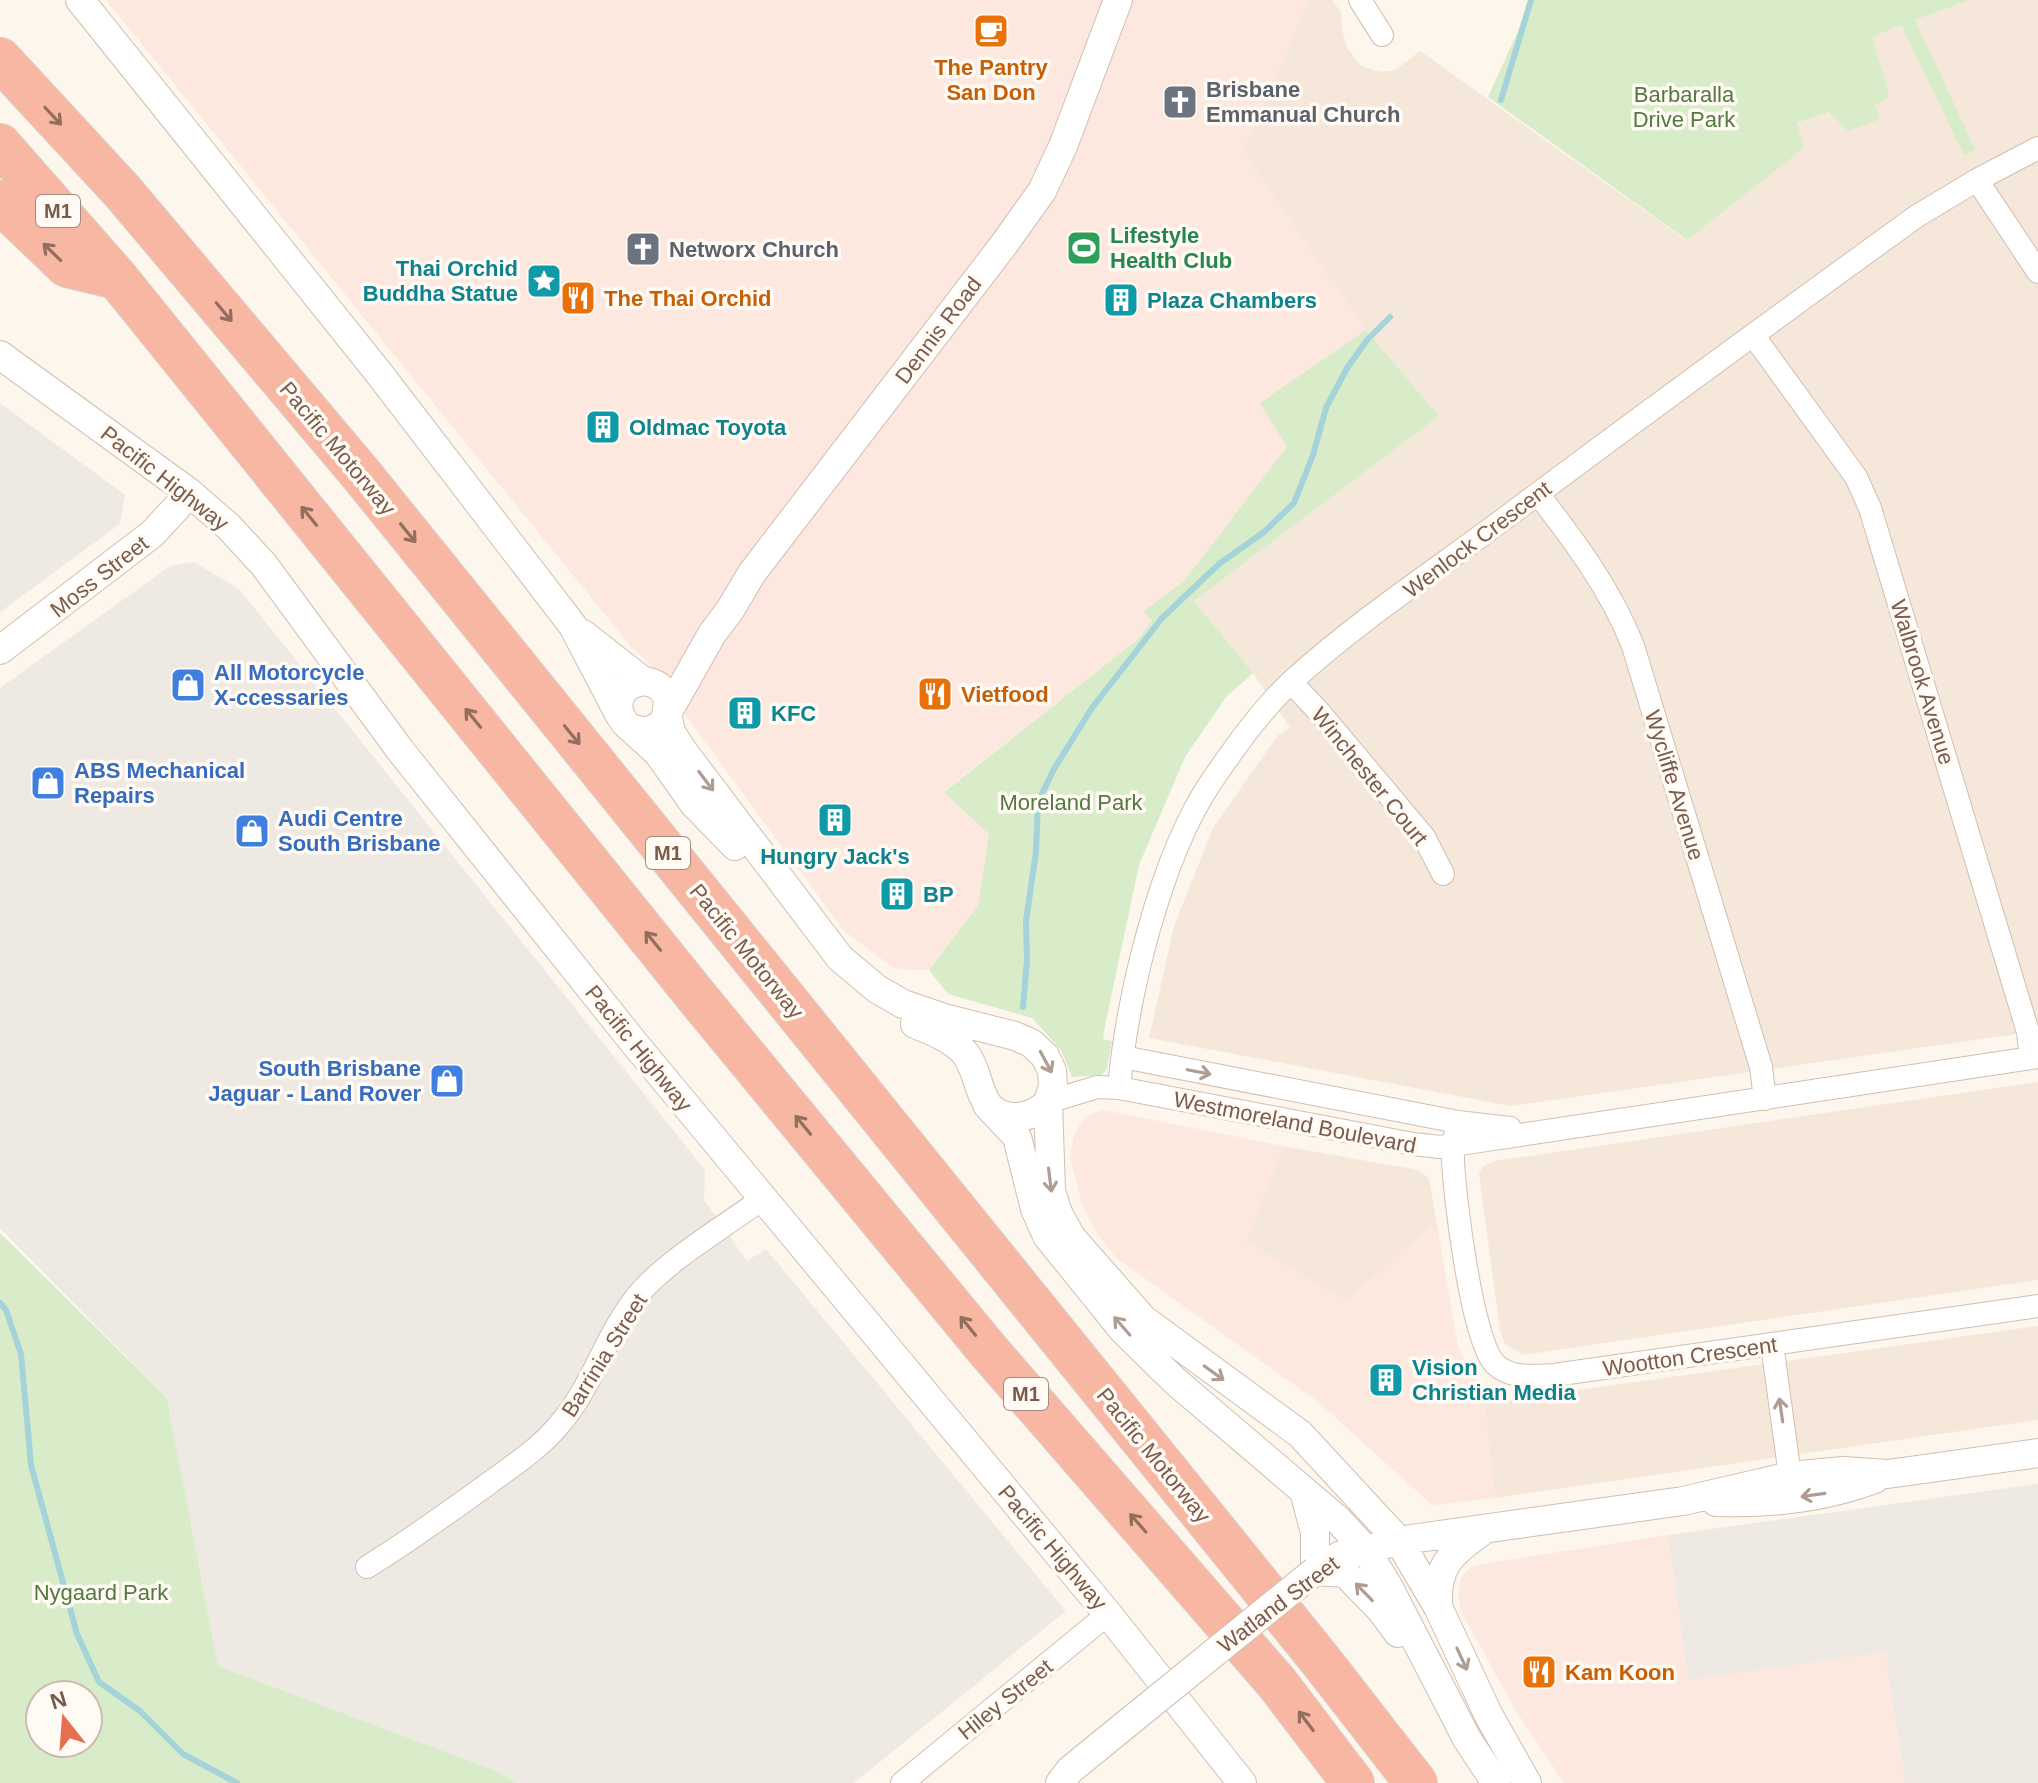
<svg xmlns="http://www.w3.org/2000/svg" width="2038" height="1783" viewBox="0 0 2038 1783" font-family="Arial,sans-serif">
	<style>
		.residential { fill: #f5e8da }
		.commercial { fill: #fde8e0 }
		.industrial { fill: #efe9e4 }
		.green { fill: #d8ecc9; fill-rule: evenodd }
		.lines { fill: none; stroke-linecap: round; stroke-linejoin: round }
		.stream { stroke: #a5d3da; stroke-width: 6 }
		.minor-casing { stroke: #d1beb0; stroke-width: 24 }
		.tertiary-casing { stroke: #d1beb0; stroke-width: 30 }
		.motorway-casing { stroke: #dad1cd; stroke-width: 44 }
		.minor { stroke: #fff; stroke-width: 22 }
		.tertiary { stroke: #fff; stroke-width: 28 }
		.motorway { stroke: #f7b7a3; stroke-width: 42 }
		.tertiary-bridge-casing { stroke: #d1beb0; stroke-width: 30; stroke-linecap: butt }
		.tertiary-bridge { stroke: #fff; stroke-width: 28 }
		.oneway { stroke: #936e5e }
		.oneway2 { stroke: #af9d94 }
		.labels { text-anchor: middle; stroke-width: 7; stroke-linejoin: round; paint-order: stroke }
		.shield { fill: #fffaf3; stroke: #a28b7f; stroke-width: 2 }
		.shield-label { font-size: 20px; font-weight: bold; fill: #7a5c4d }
		.food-label { font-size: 22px; font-weight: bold; fill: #c56008; stroke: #fffaf3; text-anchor: start }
		.worship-label { font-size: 22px; font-weight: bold; fill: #5b616d; stroke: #fffaf3; text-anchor: start }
		.park-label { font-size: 22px; fill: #537a41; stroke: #fffaf3 }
		.leisure-label { font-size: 22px; font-weight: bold; fill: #27864d; stroke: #fffaf3; text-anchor: start }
		.culture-label { font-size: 22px; font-weight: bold; fill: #0d838f; stroke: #fffaf3; text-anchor: start }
		.street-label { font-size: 22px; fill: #7a5c4d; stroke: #fffaf3 }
		.shop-label { font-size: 22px; font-weight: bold; fill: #366cbe; stroke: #fffaf3; text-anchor: start }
	</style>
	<rect width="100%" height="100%" fill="#fdf6ec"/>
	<path class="residential" d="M1309 0H1332L1341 12 1342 30 1348 49 1361 66 1381 72 1395 70 1420 51 1686 240 1797 123 1829 112 1875 105 1890 97 1871 37 1901 25 1964 156 1974 150 1915 20 1970 0H2038V1031L1511 1106 1149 1038 1174 926 1213 828 1278 735 1290 728 1253 673 1194 601 1439 416 1366 330 1243 152Z
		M2038 1082V1280L1523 1355 1505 1344 1500 1330 1479 1174 1483 1166 1494 1161Z
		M1283 1146 1418 1170 1429 1178 1438 1230 1430 1228 1346 1301 1246 1242Z
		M2038 1326V1420L1495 1498 1484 1403Z"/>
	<path class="commercial" d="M106 0H1309L1244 152 1366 330 1261 403 1288 447 1184 581 1145 611 1152 621 1137 640 944 791 989 834 978 906 929 970 895 969 844 931 691 723 656 671 628 643Z
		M1104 1110 1283 1146 1247 1242 1346 1301 1430 1228 1438 1230 1458 1346 1469 1370 1483 1388 1495 1498 1432 1505 1317 1401 1116 1258 1095 1231 1082 1204 1070 1158 1073 1139 1081 1122 1091 1114Z
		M1668 1535 1688 1679 1885 1652 1905 1783H1564L1518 1714 1461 1612 1458 1595 1462 1576 1471 1567 1482 1564Z"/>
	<path class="industrial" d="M0 403 125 495 120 524 0 612Z
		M194 562 239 589 705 1170 704 1200 747 1261 766 1249 1066 1611 854 1783H515L499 1772 218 1666 167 1398 0 1228V688L170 566Z
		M2038 1484V1783H1905L1885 1652 1688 1680 1668 1535Z"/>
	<path class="green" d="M1532 0H1970L1915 20 1975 149 1964 156 1901 25 1872 37 1890 97 1875 105 1880 119 1848 131 1829 112 1797 123 1804 148 1687 240 1488 97Z
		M1366 330 1439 416 1194 601 1253 673 1226 697 1185 757 1139 865 1105 1026 1103 1039 1112 1041 1107 1069 1102 1075 1072 1077 1061 1050 1032 1018 948 994 929 970 978 906 989 834 944 792 1137 640 1152 621 1144 611 1184 581 1287 447 1260 403Z
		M0 1233 167 1398 218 1666 499 1772 515 1783H0ZM40 1695H88V1743H40Z"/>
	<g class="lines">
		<path class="stream" d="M1501 100 1531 0
			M1023 1007 1027 960 1026 921 1036 852 1038 802 1054 769 1092 708 1162 618 1219 564 1264 532 1294 503 1313 455 1326 408 1347 368 1367 340 1390 317
			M0 1303 6 1310 21 1354 31 1465 77 1634 99 1682 140 1711 183 1754 237 1783"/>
		<defs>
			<path id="minor" d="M1360 0 1382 35
				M1977 180 2038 272
				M1753 335 1856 477 1870 508 2028 1032 2031 1058
				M1538 494C1575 542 1610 588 1633 646L1761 1067 1765 1099
				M1291 682 1320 713 1424 837 1443 874
				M1123 1057 1458 1122 1510 1128
				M1119 1088C1127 997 1160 858 1211 782 1235 747 1261 710 1292 681 1359 620 1436 570 1508 516 1644 414 1780 315 1917 216L1977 180 2038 148
				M1048 1102 1097 1087 1119 1088 1413 1144 1440 1147 2038 1057
				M1458 1122C1455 1134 1453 1146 1453 1159 1454 1194 1472 1341 1495 1364 1510 1379 1534 1376 1554 1375L2038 1306
				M1772 1344 1790 1476
				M367 1567C409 1541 448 1513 488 1484 512 1466 538 1450 558 1426 592 1388 605 1336 637 1296 667 1260 724 1227 762 1199
				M902 1783 1108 1614"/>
			<path id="tertiary" d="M80 0 378 372 573 626 619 714
				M0 355 190 493 229 527 264 565 400 750 635 1044 1108 1614 1242 1783
				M583 634 643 681
				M0 650 152 534 190 493
				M669 710 712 634 730 610 752 573 1005 243 1042 191 1063 146 1118 0
				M667 714 671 732 683 751 840 958 877 989 903 1004 944 1018 1015 1036 1031 1043 1045 1056 1052 1071 1053 1086 1048 1102 1051 1191 1058 1213 1071 1237 1143 1319 1300 1434 1399 1541 1438 1607 1489 1716 1527 1783
				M629 727C643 734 655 732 666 719L668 699C660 681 642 676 626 688 616 699 616 711 625 723L658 753 694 804 735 846
				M915 1024C932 1031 951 1038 964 1052 983 1074 975 1116 1014 1117 1027 1117 1039 1112 1048 1102
				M987 1105 1017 1137 1035 1209 1047 1236 1123 1330 1175 1381 1338 1520 1365 1549 1388 1586 1467 1739 1496 1783
				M1304 1491 1315 1533V1571
				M1716 1502C1770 1504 1824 1498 1875 1479
				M1315 1571 1341 1555 1404 1540 1683 1501 1790 1476 1843 1471 1888 1474 2038 1453
				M1315 1571 1345 1573 1381 1610 1398 1633
				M1438 1607C1436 1566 1450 1554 1481 1532
				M1060 1783 1070 1770 1124 1726"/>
			<path id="motorway" d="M0 59 122 191 360 473 1321 1661 1416 1783
				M0 145 117 278 701 1002 986 1348 1277 1683 1353 1783
				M0 202 67 266 117 278"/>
		</defs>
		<use href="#minor" class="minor-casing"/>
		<use href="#tertiary" class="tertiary-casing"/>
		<use href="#motorway" class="motorway-casing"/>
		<use href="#minor" class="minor"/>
		<use href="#tertiary" class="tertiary"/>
		<use href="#motorway" class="motorway"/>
		<defs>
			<path id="tertiary-bridge" d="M1124 1726 1315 1571"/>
		</defs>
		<use href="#tertiary-bridge" class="tertiary-bridge-casing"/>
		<use href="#tertiary-bridge" class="tertiary-bridge"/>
	</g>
	<defs><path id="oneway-shaft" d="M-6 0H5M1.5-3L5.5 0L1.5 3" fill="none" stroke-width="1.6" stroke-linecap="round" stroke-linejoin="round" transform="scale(2)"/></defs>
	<g class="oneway">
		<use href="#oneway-shaft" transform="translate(53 116) rotate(47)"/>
		<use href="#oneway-shaft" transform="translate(52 252) rotate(-136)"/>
		<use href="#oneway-shaft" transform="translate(224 312) rotate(50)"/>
		<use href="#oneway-shaft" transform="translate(309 516) rotate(-129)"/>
		<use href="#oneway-shaft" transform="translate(408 533) rotate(51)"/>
		<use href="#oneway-shaft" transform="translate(473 718) rotate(-129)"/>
		<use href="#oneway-shaft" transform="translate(572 735) rotate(51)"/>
		<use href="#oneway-shaft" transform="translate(653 941) rotate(-129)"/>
		<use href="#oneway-shaft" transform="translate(803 1125) rotate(-129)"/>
		<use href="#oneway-shaft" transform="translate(968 1326) rotate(-129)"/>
		<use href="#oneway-shaft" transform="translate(1138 1523) rotate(-131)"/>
		<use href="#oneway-shaft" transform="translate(1306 1721) rotate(-127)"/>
	</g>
	<g class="oneway2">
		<use href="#oneway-shaft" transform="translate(706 781) rotate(53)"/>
		<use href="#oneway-shaft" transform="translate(1046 1062) rotate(62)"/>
		<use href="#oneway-shaft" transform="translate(1199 1072) rotate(11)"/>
		<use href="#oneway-shaft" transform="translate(1050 1180) rotate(83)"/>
		<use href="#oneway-shaft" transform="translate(1122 1326) rotate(-131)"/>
		<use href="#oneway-shaft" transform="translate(1214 1373) rotate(36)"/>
		<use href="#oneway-shaft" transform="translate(1781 1410) rotate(-98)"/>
		<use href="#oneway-shaft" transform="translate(1813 1495) rotate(172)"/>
		<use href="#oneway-shaft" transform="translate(1364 1592) rotate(-134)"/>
		<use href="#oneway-shaft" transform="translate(1462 1659) rotate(65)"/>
	</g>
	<defs>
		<symbol id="cafe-square" viewBox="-11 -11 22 22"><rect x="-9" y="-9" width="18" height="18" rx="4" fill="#e8710a" stroke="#fffaf3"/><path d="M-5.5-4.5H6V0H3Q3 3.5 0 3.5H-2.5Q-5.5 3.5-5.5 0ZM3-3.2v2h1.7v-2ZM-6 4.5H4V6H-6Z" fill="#fff"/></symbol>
		<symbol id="church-square" viewBox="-11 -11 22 22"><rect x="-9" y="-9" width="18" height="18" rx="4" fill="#6b7280" stroke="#fffaf3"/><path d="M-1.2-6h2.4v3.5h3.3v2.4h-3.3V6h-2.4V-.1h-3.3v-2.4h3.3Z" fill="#fff"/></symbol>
		<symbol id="stadium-square" viewBox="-11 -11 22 22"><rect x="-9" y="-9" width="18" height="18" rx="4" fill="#2e9e5b" stroke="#fffaf3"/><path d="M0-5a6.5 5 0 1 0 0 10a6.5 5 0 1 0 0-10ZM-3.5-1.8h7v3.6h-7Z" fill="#fff"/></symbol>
		<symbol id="sight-square" viewBox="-11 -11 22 22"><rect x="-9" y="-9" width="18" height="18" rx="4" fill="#0f9aa8" stroke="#fffaf3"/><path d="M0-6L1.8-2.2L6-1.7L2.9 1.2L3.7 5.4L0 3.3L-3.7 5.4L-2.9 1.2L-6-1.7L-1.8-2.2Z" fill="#fff"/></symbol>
		<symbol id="restaurant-square" viewBox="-11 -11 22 22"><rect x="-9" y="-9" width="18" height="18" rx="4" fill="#e8710a" stroke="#fffaf3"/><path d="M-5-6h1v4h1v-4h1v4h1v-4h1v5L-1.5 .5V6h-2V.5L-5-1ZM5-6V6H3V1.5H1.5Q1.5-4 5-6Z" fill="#fff"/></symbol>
		<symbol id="building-square" viewBox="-11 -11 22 22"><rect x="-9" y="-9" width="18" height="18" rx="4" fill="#0f9aa8" stroke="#fffaf3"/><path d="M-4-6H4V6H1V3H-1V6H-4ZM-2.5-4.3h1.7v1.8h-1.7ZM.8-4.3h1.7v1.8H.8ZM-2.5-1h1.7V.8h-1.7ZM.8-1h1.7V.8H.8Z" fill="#fff"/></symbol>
		<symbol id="shop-square" viewBox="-11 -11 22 22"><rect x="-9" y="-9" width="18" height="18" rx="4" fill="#3f7fe0" stroke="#fffaf3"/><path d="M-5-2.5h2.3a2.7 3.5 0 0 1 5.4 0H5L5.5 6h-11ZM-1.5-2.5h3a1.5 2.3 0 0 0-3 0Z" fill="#fff"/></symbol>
	</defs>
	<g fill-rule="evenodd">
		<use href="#cafe-square" x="971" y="11" width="40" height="40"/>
		<use href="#church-square" x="1160" y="82" width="40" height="40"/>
		<use href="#stadium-square" x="1064" y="228" width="40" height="40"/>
		<use href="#church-square" x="623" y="229" width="40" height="40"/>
		<use href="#sight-square" x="524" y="261" width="40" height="40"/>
		<use href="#restaurant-square" x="558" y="278" width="40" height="40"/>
		<use href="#building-square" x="1101" y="280" width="40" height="40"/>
		<use href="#building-square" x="583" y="407" width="40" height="40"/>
		<use href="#shop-square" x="168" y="665" width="40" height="40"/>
		<use href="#restaurant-square" x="915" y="674" width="40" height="40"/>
		<use href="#building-square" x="725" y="693" width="40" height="40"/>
		<use href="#shop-square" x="28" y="763" width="40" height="40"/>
		<use href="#building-square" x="815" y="800" width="40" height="40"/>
		<use href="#shop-square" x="232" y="811" width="40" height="40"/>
		<use href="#building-square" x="877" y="874" width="40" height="40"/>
		<use href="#shop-square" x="427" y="1061" width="40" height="40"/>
		<use href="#building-square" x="1366" y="1360" width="40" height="40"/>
		<use href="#restaurant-square" x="1519" y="1652" width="40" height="40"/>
	</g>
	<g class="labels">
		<g class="shield">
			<rect x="36" y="195" width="44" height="32" rx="6"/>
			<rect x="646" y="837" width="44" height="32" rx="6"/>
			<rect x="1004" y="1378" width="44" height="32" rx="6"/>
		</g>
		<g class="shield-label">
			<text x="58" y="218">M1</text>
			<text x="668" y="860">M1</text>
			<text x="1026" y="1401">M1</text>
		</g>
		<g class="food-label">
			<text x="991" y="75" text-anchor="middle">The Pantry<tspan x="991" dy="25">San Don</tspan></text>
			<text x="604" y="306">The Thai Orchid</text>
			<text x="961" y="702">Vietfood</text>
			<text x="1565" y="1680">Kam Koon</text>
		</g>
		<g class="worship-label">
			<text x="1206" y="97">Brisbane<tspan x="1206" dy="25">Emmanual Church</tspan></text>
			<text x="669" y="257">Networx Church</text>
		</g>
		<g class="park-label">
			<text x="1684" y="102">Barbaralla<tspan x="1684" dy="25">Drive Park</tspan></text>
			<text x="1071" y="810">Moreland Park</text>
			<text x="101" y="1600">Nygaard Park</text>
		</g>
		<g class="leisure-label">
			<text x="1110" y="243">Lifestyle<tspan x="1110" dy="25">Health Club</tspan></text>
		</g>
		<g class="culture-label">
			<text x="518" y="276" text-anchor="end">Thai Orchid<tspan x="518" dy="25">Buddha Statue</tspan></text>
			<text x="1147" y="308">Plaza Chambers</text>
			<text x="629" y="435">Oldmac Toyota</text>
			<text x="771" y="721">KFC</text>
			<text x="835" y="864" text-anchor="middle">Hungry Jack's</text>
			<text x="923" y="902">BP</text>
			<text x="1412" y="1375">Vision<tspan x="1412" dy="25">Christian Media</tspan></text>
		</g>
		<g class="street-label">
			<text transform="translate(938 330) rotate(-53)" y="8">Dennis Road</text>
			<text transform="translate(338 448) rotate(50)" y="8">Pacific Motorway</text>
			<text transform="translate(165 478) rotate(38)" y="8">Pacific Highway</text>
			<text transform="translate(1477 539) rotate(-37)" y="8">Wenlock Crescent</text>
			<text transform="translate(99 576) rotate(-38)" y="8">Moss Street</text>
			<text transform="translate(1923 682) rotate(73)" y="8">Walbrook Avenue</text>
			<text transform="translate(1370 776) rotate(51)" y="8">Winchester Court</text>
			<text transform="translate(1675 785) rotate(73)" y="8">Wycliffe Avenue</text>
			<text transform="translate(747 951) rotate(51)" y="8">Pacific Motorway</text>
			<text transform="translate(639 1048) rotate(51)" y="8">Pacific Highway</text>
			<text transform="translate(1295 1122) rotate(11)" y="8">Westmoreland Boulevard</text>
			<text transform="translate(604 1355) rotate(-58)" y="8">Barrinia Street</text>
			<text transform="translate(1690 1356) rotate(-8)" y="8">Wootton Crescent</text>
			<text transform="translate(1154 1455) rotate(51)" y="8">Pacific Motorway</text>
			<text transform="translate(1053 1547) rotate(50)" y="8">Pacific Highway</text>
			<text transform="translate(1278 1604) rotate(-37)" y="8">Watland Street</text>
			<text transform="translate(1005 1699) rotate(-39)" y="8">Hiley Street</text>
		</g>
		<g class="shop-label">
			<text x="214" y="680">All Motorcycle<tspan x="214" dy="25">X-ccessaries</tspan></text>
			<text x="74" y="778">ABS Mechanical<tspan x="74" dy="25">Repairs</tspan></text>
			<text x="278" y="826">Audi Centre<tspan x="278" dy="25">South Brisbane</tspan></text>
			<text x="421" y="1076" text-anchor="end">South Brisbane<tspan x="421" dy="25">Jaguar - Land Rover</tspan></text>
		</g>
	</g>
	<g transform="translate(64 1719) rotate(343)"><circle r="38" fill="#fffaf3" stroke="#cabbb1" stroke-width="2"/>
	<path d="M0-6L14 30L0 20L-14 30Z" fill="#e76f51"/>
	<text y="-12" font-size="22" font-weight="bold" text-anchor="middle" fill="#7a5c4d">N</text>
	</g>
</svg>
